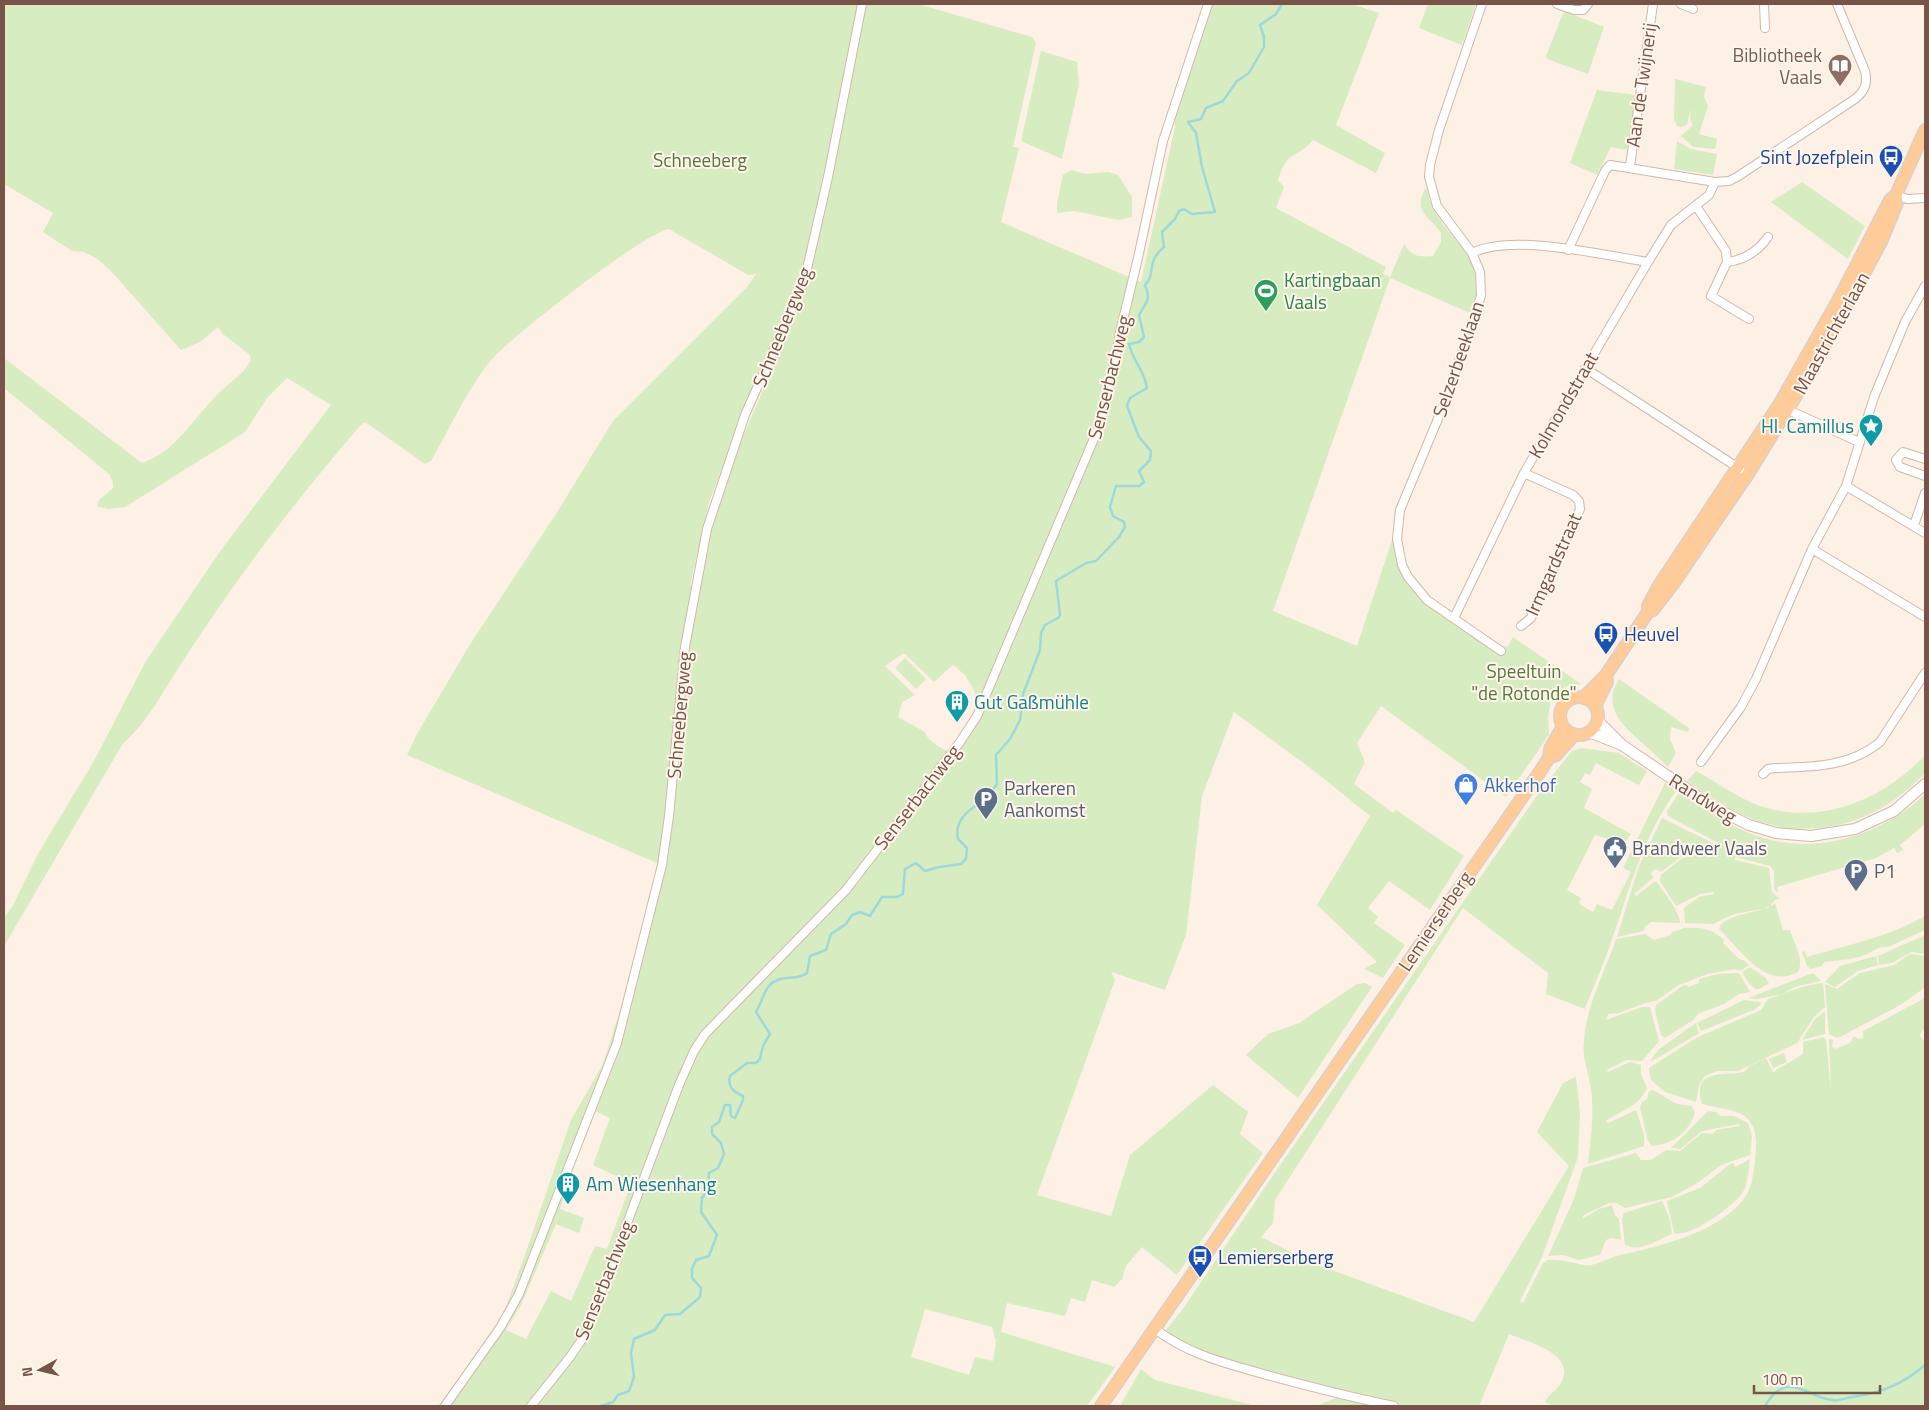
<svg xmlns="http://www.w3.org/2000/svg" width="1929" height="1410" viewBox="0 0 1929 1410" font-family="'Titillium Web',sans-serif">
	<style>
		.green { fill: #d8ecc2; fill-rule: evenodd }
		.lines { fill: none; stroke-linecap: round; stroke-linejoin: round }
		.stream { stroke: #9dd9da; stroke-width: 2.5 }
		.street-casing { stroke: #d1b8ac; stroke-width: 10 }
		.secondary-casing { stroke: #d5b7aa; stroke-width: 12 }
		.primary-casing { stroke: #d9cfcc; stroke-width: 14 }
		.street { stroke: #fff; stroke-width: 8 }
		.secondary { stroke: #fff; stroke-width: 10 }
		.primary { stroke: #fc9; stroke-width: 11 }
		.labels { text-anchor: middle; stroke-width: 4; stroke-linejoin: round; paint-order: stroke }
		.education-label { font-size: 19px; fill: #785e54; stroke: #fff5eb; text-anchor: end }
		.street-label { font-size: 19px; fill: #775348; stroke: #fff5eb }
		.transit-label { font-size: 19px; fill: #164399; stroke: #fff5eb; text-anchor: start }
		.park-label { font-size: 19px; fill: #56783c; stroke: #fff5eb }
		.leisure-label { font-size: 19px; fill: #27864d; stroke: #fff5eb; text-anchor: start }
		.culture-label { font-size: 19px; fill: #0d838f; stroke: #fff5eb; text-anchor: start }
		.shop-label { font-size: 19px; fill: #366cbe; stroke: #fff5eb; text-anchor: start }
		.service-label { font-size: 19px; fill: #4e5e75; stroke: #fff5eb; text-anchor: start }
	</style>
	<rect width="100%" height="100%" fill="#fdf0e4"/>
	<path class="green" d="M4 4H858L829 162 803 279 742 415 709 503 690 585 700 588 713 524 737 451 803 296 812 267 865 4H918L1032 37 1036 43 1013 147 1019 148 1001 222 1141 282 1175 127 1174 114 1212 4H1352L1379 13 1336 125 1385 153 1376 173 1313 140C1296 160 1288 148 1278 180L1284 187 1276 208 1386 267 1383 274 1390 277 1404 244C1412 257 1419 257 1433 256L1441 242V233C1429 215 1412 213 1426 187 1428 193 1429 201 1432 206 1452 248 1492 255 1472 314L1390 278 1273 611 1357 646 1393 537C1403 599 1442 616 1491 648L1508 646 1513 637 1581 684 1570 685 1563 688 1551 701 1548 716 1549 735 1506 797 1381 706 1357 743 1365 762 1354 784 1393 813 1396 810 1464 856 1430 910 1389 881 1368 908 1378 917 1374 923 1405 945 1383 978 1364 969 1377 962 1317 905 1370 816 1317 773 1234 712 1202 796 1186 935 1165 990 1111 972 1115 980 1037 1195 1111 1216 1130 1155 1213 1085 1248 1112 1240 1134 1263 1153 1177 1275 1142 1247 1126 1266 1122 1279 1114 1287 1092 1280 1085 1302 1071 1298 1065 1316 1007 1303 1001 1332 1115 1367 1087 1406H438L466 1370 504 1312 527 1249 571 1120 603 1064 617 1019C624 1032 560 1176 552 1202L561 1195 564 1196 560 1209 584 1218 579 1233 556 1224 521 1305 506 1330 526 1339 551 1291 571 1301 595 1246 607 1249 631 1183 593 1165 610 1118 595 1111 617 1056 628 1012 621 1011 659 864 407 755 417 734 469 646 556 514 613 421 747 287 756 274 748 275 669 229C645 232 514 335 494 357 470 383 449 430 431 461L425 464 368 424 364 422 359 427C284 514 216 605 156 704L141 725 122 745 4 946V918L12 907 39 852 94 761 146 661 221 550 331 405 287 378 267 398 245 432 125 507 108 509 97 506 99 500 113 488V482L109 474 4 388V358L142 463C175 453 195 416 219 393 230 382 243 375 251 360L250 355 223 334 218 327 200 342 181 350 110 270 96 258 84 252 72 251 43 232 53 213 4 184ZM904 653 934 682 953 665 965 675 978 697 986 688 991 694 979 719 954 755C945 749 928 743 925 732L898 717 902 702 915 695 885 666ZM925 1309 992 1327 996 1341 993 1361 975 1357 969 1375 911 1357Z
		M1428 4H1476L1462 45 1419 28Z
		M1564 11 1604 27 1588 74 1547 59 1546 56Z
		M1041 51 1077 62 1079 85 1062 159 1021 141Z
		M1675 79 1706 87 1704 97 1708 106 1699 134 1717 139 1715 149 1693 147 1681 136 1693 125 1690 119 1691 108 1687 125 1681 127 1677 126 1674 119Z
		M1597 90 1636 95 1628 146 1625 150 1611 147 1597 175 1570 163Z
		M1677 141 1691 149 1717 154 1713 175 1674 169Z
		M1071 170 1086 174 1108 172 1118 175 1132 197V217L1119 220 1074 211 1057 213V203L1063 175Z
		M1802 182 1865 226 1848 259 1771 202Z
		M905 658 926 679 916 689 895 668Z
		M1619 679 1689 728 1688 732 1671 727 1670 739 1676 753 1668 767C1661 761 1655 754 1648 748 1628 730 1599 709 1619 679Z
		M1581 748 1619 753 1647 771 1639 785 1596 763 1590 775 1585 773 1580 782 1592 789 1584 808 1631 834 1624 844 1595 835 1567 890 1581 898 1579 904 1593 912 1597 904 1612 910 1631 872 1623 868 1665 783 1676 791C1641 840 1630 889 1610 945 1603 966 1593 987 1585 1009L1546 994 1548 973 1463 908 1275 1200 1273 1223 1261 1237 1318 1265 1474 1322 1569 1166 1537 1132 1563 1083 1576 1077 1580 1112 1578 1157 1542 1257 1520 1301 1523 1303 1543 1263 1547 1260C1559 1259 1573 1263 1584 1265 1595 1267 1610 1257 1620 1255 1659 1247 1728 1230 1748 1192 1754 1180 1755 1160 1756 1147 1758 1109 1731 1111 1702 1104 1691 1068 1724 1076 1744 1072L1750 1066 1766 1058 1773 1072 1803 1054V1042L1824 1037 1826 1040 1831 1090 1829 1039 1833 1040 1832 1047 1835 1049 1850 1043 1854 1036 1858 1039 1863 1038V1031L1925 998V1027L1920 1035 1925 1043V1406H1553L1545 1402C1548 1394 1558 1390 1562 1381 1575 1353 1527 1342 1509 1334L1479 1406H1316L1341 1396C1288 1381 1209 1366 1166 1330L1182 1310 1274 1174 1543 787 1572 751Z
		M1925 755V773C1881 821 1816 843 1753 819 1729 810 1708 795 1687 781L1696 771C1716 782 1738 798 1760 806 1821 826 1883 800 1925 755Z
		M1679 793C1702 807 1724 823 1749 833 1809 858 1879 838 1925 794V824L1900 845 1903 850 1897 853 1894 848 1876 858 1777 887 1778 893 1774 889V871L1770 866 1735 857V860L1769 868 1772 892 1780 899 1775 900 1768 908 1734 914 1713 924 1685 923 1684 908 1699 897 1714 894 1713 892 1700 894 1676 906 1660 881 1661 875 1682 858 1710 853 1685 854 1661 872 1656 869 1651 872 1653 878 1634 894 1636 896 1654 882H1657C1663 892 1681 913 1680 923L1651 922 1645 927 1644 931 1617 937 1639 866 1662 818 1715 844 1722 845 1668 816 1667 811Z
		M1775 903 1783 930H1790C1793 943 1805 957 1798 972 1765 990 1740 949 1719 929 1723 913 1762 914 1775 903Z
		M1925 916V930L1888 947C1880 946 1875 950 1869 953 1855 960 1838 960 1824 962L1822 966 1811 969 1807 966 1802 952 1805 951 1807 957C1847 945 1889 937 1925 916Z
		M1684 928C1700 927 1712 928 1724 940L1723 943 1739 959 1745 961 1749 965 1741 971 1735 969 1707 974 1679 985 1656 1001 1645 1003 1619 1013 1608 1014 1606 1020 1642 1007H1650L1659 1041 1642 1061 1626 1060 1607 1070 1608 1072 1630 1062 1641 1065V1074L1647 1088C1639 1107 1621 1110 1606 1121L1608 1123 1636 1110 1644 1134V1146L1588 1164C1591 1138 1595 1108 1590 1083 1587 1068 1582 1056 1584 1041 1586 1006 1604 974 1615 942L1616 939 1645 934 1654 940 1671 935 1672 932Z
		M1925 935V954L1911 952 1892 963 1879 965 1878 956Z
		M1910 954 1925 956 1924 988 1902 1004 1844 1035 1837 1038 1829 1034 1825 984 1837 989 1860 973 1894 965Z
		M1876 956 1878 965 1858 971 1835 987 1825 982 1840 966Z
		M1750 967 1766 978 1769 984 1756 990 1748 982 1742 972Z
		M1739 973 1750 992 1739 994 1724 1004 1698 1014 1693 1020 1665 1038 1661 1035 1655 1010 1656 1005 1682 986 1686 985 1688 987 1699 983V979L1718 974Z
		M1813 973 1821 981 1794 987 1783 994 1758 999 1748 998Z
		M1365 983 1372 987 1298 1098 1246 1055 1268 1034 1299 1023 1357 984Z
		M1823 983 1825 1007 1814 1017 1797 1043 1738 1071H1717L1705 1076 1699 1085 1696 1102 1665 1092 1651 1080 1649 1068 1696 1038 1761 1010 1768 999C1787 993 1803 985 1823 983Z
		M1744 1000 1760 1002 1761 1004 1756 1009 1701 1031 1697 1023Z
		M1825 1011V1034L1802 1040 1815 1019Z
		M1696 1023 1699 1033 1656 1059 1650 1061 1659 1049Z
		M1784 1053 1787 1062 1773 1068 1769 1059Z
		M1653 1090 1677 1104 1692 1106 1695 1113C1688 1133 1673 1144 1652 1146L1648 1141 1640 1107 1642 1102 1647 1099 1649 1091Z
		M1708 1111 1716 1112 1720 1116H1734L1748 1123 1752 1136 1750 1155 1721 1165 1699 1182 1672 1197 1625 1208 1616 1203H1609L1584 1215 1582 1219 1599 1209 1612 1205 1615 1215 1619 1219 1621 1240 1611 1238 1606 1240 1600 1255 1579 1260 1563 1255 1548 1256 1574 1199 1583 1168 1636 1153 1641 1160H1651L1666 1150 1680 1151 1702 1133 1713 1134 1716 1130 1740 1126 1739 1124 1702 1131 1680 1149 1671 1148Z
		M1750 1159C1749 1169 1748 1181 1744 1190 1738 1204 1688 1239 1674 1233L1667 1201 1700 1188 1730 1164 1733 1163 1735 1167Z
		M1662 1201 1670 1220 1672 1234C1658 1239 1641 1253 1625 1245L1622 1219 1624 1213Z
		M1141 1369 1155 1380 1256 1406H1120Z"/>
	<g class="lines">
		<path class="stream" d="M601 1406 613 1402 618 1395 629 1391 634 1377 631 1353 634 1339 655 1330 665 1315 680 1314 700 1297 701 1288 692 1278V1269L696 1260 709 1256 717 1235 701 1212 702 1198 708 1189 709 1173 718 1168 724 1154 721 1143 712 1134V1127L719 1122 725 1105H730L731 1116 735 1118 743 1100V1096C734 1092 727 1087 730 1076L747 1063H756L760 1059 763 1046 770 1034 756 1012C761 1004 763 993 769 986 780 973 796 982 807 973L810 956 826 950 831 934 846 924 852 915 860 912 870 916 882 897H897L903 894 905 869 916 863 925 871 939 867 961 864 966 859 967 848 958 839C954 820 968 811 981 802 987 798 993 790 997 784L996 755 1010 739 1020 720 1023 694 1040 650 1041 633 1045 625 1058 618 1060 615 1056 581 1086 563 1096 561 1119 537 1125 527 1124 522 1113 516 1110 507 1116 486H1139L1144 482 1139 471 1150 460 1151 451 1139 437 1127 406 1130 398 1147 388C1144 369 1133 362 1129 344L1139 342 1144 337 1139 315C1147 301 1151 300 1145 285 1157 272 1145 263 1164 247L1162 232 1175 219 1179 211 1184 209 1192 214 1215 212 1202 167 1196 133 1188 122 1201 119 1206 108 1223 101 1237 81 1249 73 1264 47V37L1260 25 1276 14 1282 4
			M1765 1406C1788 1367 1808 1399 1833 1400 1839 1401 1846 1398 1852 1397 1881 1393 1903 1384 1925 1365"/>
		<defs>
			<path id="street" d="M1482 4 1439 130 1430 165 1429 177 1437 206 1472 253 1480 272 1481 296 1445 402 1400 510 1397 539 1402 565 1408 577 1427 600 1501 651
				M1557 4 1574 10H1583L1588 4
				M1681 4 1693 9
				M1764 4 1765 28
				M1630 166 1653 4
				M1896 195 1907 199 1925 198
				M1696 206 1726 251 1727 262
				M1568 250 1605 171 1610 165 1715 182
				M1472 253C1513 233 1602 255 1648 262
				M1749 319 1711 296 1727 262C1745 260 1758 251 1768 237
				M1585 368 1740 469
				M1784 408 1859 442
				M1925 459 1903 452 1896 460 1900 467 1925 476
				M1846 486 1925 533
				M1914 525 1925 493
				M1812 549 1925 617
				M1454 618 1524 473 1648 262 1671 225 1709 195 1715 182 1729 181 1737 177 1855 99C1865 91 1868 83 1865 71L1837 4
				M1521 626 1531 618 1580 509 1579 501 1573 495 1524 473
				M1701 762 1741 707 1756 679 1812 549 1846 486 1874 397 1905 322 1925 286
				M1763 774 1768 769 1775 768C1812 767 1850 767 1880 742L1925 673
				M1155 1329C1190 1355 1222 1362 1263 1374 1307 1386 1350 1397 1394 1406
				M445 1406 500 1328 519 1294 617 1043 662 865 669 816 685 647 707 529 745 415 804 282 828 177 862 4
				M531 1406 570 1357 585 1335 679 1085 694 1051 705 1034 846 890 960 742 977 716 1098 429 1108 395 1121 328 1138 258 1163 141 1208 4"/>
			<path id="secondary" d="M1597 720 1622 745 1715 808 1749 825 1776 833 1811 836 1855 829 1894 811 1925 784
				M1589 732 1622 745"/>
			<path id="primary" d="M1648 612 1653 610 1673 584 1748 474 1816 363 1881 242 1897 203 1896 195
				M1560 716a19 19 0 1 1 38 0a19 19 0 1 1-38 0Z
				M1583 698 1606 675 1648 612V606L1658 587 1779 405 1840 297 1890 200 1896 195 1925 130
				M1595 706 1607 682 1606 675
				M1549 758 1556 755 1574 735
				M1101 1406 1541 770 1549 758 1550 749 1563 726"/>
		</defs>
		<use href="#street" class="street-casing"/>
		<use href="#secondary" class="secondary-casing"/>
		<use href="#primary" class="primary-casing"/>
		<use href="#street" class="street"/>
		<use href="#secondary" class="secondary"/>
		<use href="#primary" class="primary"/>
	</g>
	<defs>
		<symbol id="library-pin" viewBox="-11 -11 22 30"><path d="M0 17L-7.5 6A9.5 9.5 0 1 1 7.5 6Z" fill="#8d6e63" stroke="#fff5eb"/><path d="M-6-4Q-3-5.5-.7-3.5V5Q-3 3-6 4ZM6-4Q3-5.5 .7-3.5V5Q3 3 6 4Z" fill="#fff"/></symbol>
		<symbol id="bus-pin" viewBox="-11 -11 22 30"><path d="M0 17L-7.5 6A9.5 9.5 0 1 1 7.5 6Z" fill="#1a4fb4" stroke="#fff5eb"/><path d="M-5-6H5V4H4V6H2V4H-2V6H-4V4H-5ZM-3.5-4V0h7V-4ZM-3.5 1.2v1.5H-2V1.2ZM2 1.2v1.5H3.5V1.2Z" fill="#fff"/></symbol>
		<symbol id="stadium-pin" viewBox="-11 -11 22 30"><path d="M0 17L-7.5 6A9.5 9.5 0 1 1 7.5 6Z" fill="#2e9e5b" stroke="#fff5eb"/><path d="M0-5a6.5 5 0 1 0 0 10a6.5 5 0 1 0 0-10ZM-3.5-1.8h7v3.6h-7Z" fill="#fff"/></symbol>
		<symbol id="sight-pin" viewBox="-11 -11 22 30"><path d="M0 17L-7.5 6A9.5 9.5 0 1 1 7.5 6Z" fill="#0f9aa8" stroke="#fff5eb"/><path d="M0-6L1.8-2.2L6-1.7L2.9 1.2L3.7 5.4L0 3.3L-3.7 5.4L-2.9 1.2L-6-1.7L-1.8-2.2Z" fill="#fff"/></symbol>
		<symbol id="building-pin" viewBox="-11 -11 22 30"><path d="M0 17L-7.5 6A9.5 9.5 0 1 1 7.5 6Z" fill="#0f9aa8" stroke="#fff5eb"/><path d="M-4-6H4V6H1V3H-1V6H-4ZM-2.5-4.3h1.7v1.8h-1.7ZM.8-4.3h1.7v1.8H.8ZM-2.5-1h1.7V.8h-1.7ZM.8-1h1.7V.8H.8Z" fill="#fff"/></symbol>
		<symbol id="shop-pin" viewBox="-11 -11 22 30"><path d="M0 17L-7.5 6A9.5 9.5 0 1 1 7.5 6Z" fill="#3f7fe0" stroke="#fff5eb"/><path d="M-5-2.5h2.3a2.7 3.5 0 0 1 5.4 0H5L5.5 6h-11ZM-1.5-2.5h3a1.5 2.3 0 0 0-3 0Z" fill="#fff"/></symbol>
		<symbol id="parking-pin" viewBox="-11 -11 22 30"><path d="M0 17L-7.5 6A9.5 9.5 0 1 1 7.5 6Z" fill="#5c6f8a" stroke="#fff5eb"/><path d="M-3.5-5.5H1a3.5 3.5 0 0 1 0 7H-1V5.5H-3.5ZM-1-3.4V-.6H.8a1.4 1.4 0 0 0 0-2.8Z" fill="#fff"/></symbol>
		<symbol id="civic-pin" viewBox="-11 -11 22 30"><path d="M0 17L-7.5 6A9.5 9.5 0 1 1 7.5 6Z" fill="#5c6f8a" stroke="#fff5eb"/><path d="M-.6-6.5H3V-4.5H.6V-3L4-1V1h2V6H-6V1h2V-1L-.6-3ZM-1.2 2.5V6h2.4V2.5Z" fill="#fff"/></symbol>
	</defs>
	<g fill-rule="evenodd">
		<use href="#library-pin" x="1826" y="52" width="28" height="38"/>
		<use href="#bus-pin" x="1877" y="143" width="28" height="38"/>
		<use href="#stadium-pin" x="1252" y="277" width="28" height="38"/>
		<use href="#sight-pin" x="1857" y="412" width="28" height="38"/>
		<use href="#bus-pin" x="1592" y="620" width="28" height="38"/>
		<use href="#building-pin" x="943" y="688" width="28" height="38"/>
		<use href="#shop-pin" x="1452" y="771" width="28" height="38"/>
		<use href="#parking-pin" x="972" y="785" width="28" height="38"/>
		<use href="#civic-pin" x="1601" y="834" width="28" height="38"/>
		<use href="#parking-pin" x="1842" y="857" width="28" height="38"/>
		<use href="#building-pin" x="554" y="1170" width="28" height="38"/>
		<use href="#bus-pin" x="1186" y="1243" width="28" height="38"/>
	</g>
	<g class="labels">
		<g class="education-label">
			<text x="1822" y="62">Bibliotheek<tspan x="1822" dy="22">Vaals</tspan></text>
		</g>
		<g class="street-label">
			<text transform="translate(1641 85) rotate(-82)" y="7">Aan de Twijnerij</text>
			<text transform="translate(782 327) rotate(-68)" y="7">Schneebergweg</text>
			<text transform="translate(1831 333) rotate(-61)" y="7">Maastrichterlaan</text>
			<text transform="translate(1458 359) rotate(-71)" y="7">Selzerbeeklaan</text>
			<text transform="translate(1109 377) rotate(-76)" y="7">Senserbachweg</text>
			<text transform="translate(1563 405) rotate(-60)" y="7">Kolmondstraat</text>
			<text transform="translate(1553 564) rotate(-66)" y="7">Irmgardstraat</text>
			<text transform="translate(679 715) rotate(-85)" y="7">Schneebergweg</text>
			<text transform="translate(917 797) rotate(-52)" y="7">Senserbachweg</text>
			<text transform="translate(1703 798) rotate(32)" y="7">Randweg</text>
			<text transform="translate(1435 921) rotate(-56)" y="7">Lemierserberg</text>
			<text transform="translate(604 1280) rotate(-68)" y="7">Senserbachweg</text>
		</g>
		<g class="transit-label">
			<text x="1874" y="164" text-anchor="end">Sint Jozefplein</text>
			<text x="1624" y="641">Heuvel</text>
			<text x="1218" y="1264">Lemierserberg</text>
		</g>
		<g class="park-label">
			<text x="700" y="167">Schneeberg</text>
			<text x="1524" y="678">Speeltuin<tspan x="1524" dy="22">"de Rotonde"</tspan></text>
		</g>
		<g class="leisure-label">
			<text x="1284" y="287">Kartingbaan<tspan x="1284" dy="22">Vaals</tspan></text>
		</g>
		<g class="culture-label">
			<text x="1854" y="433" text-anchor="end">Hl. Camillus</text>
			<text x="974" y="709">Gut Gaßmühle</text>
			<text x="586" y="1191">Am Wiesenhang</text>
		</g>
		<g class="shop-label">
			<text x="1484" y="792">Akkerhof</text>
		</g>
		<g class="service-label">
			<text x="1004" y="795">Parkeren<tspan x="1004" dy="22">Aankomst</tspan></text>
			<text x="1632" y="855">Brandweer Vaals</text>
			<text x="1874" y="878">P1</text>
		</g>
	</g>
	<rect width="1929" height="1410" fill="none" stroke="#775348" stroke-width="10"/>
	<g transform="translate(40 1370) rotate(262)" stroke="#fff5eb" stroke-width="4" paint-order="stroke">
	<path d="M0-4L9 19L0 12L-9 19Z" fill="#775348"/>
	<text y="-8" font-size="14" font-weight="bold" text-anchor="middle" fill="#775348">N</text>
	</g>
	<path d="M1754 1385v8h126v-8" fill="none" stroke="#775348" stroke-width="2.5"/>
	<text x="1762" y="1385" font-size="15" fill="#775348" stroke="#fff5eb" stroke-width="4" paint-order="stroke">100 m</text>
</svg>
